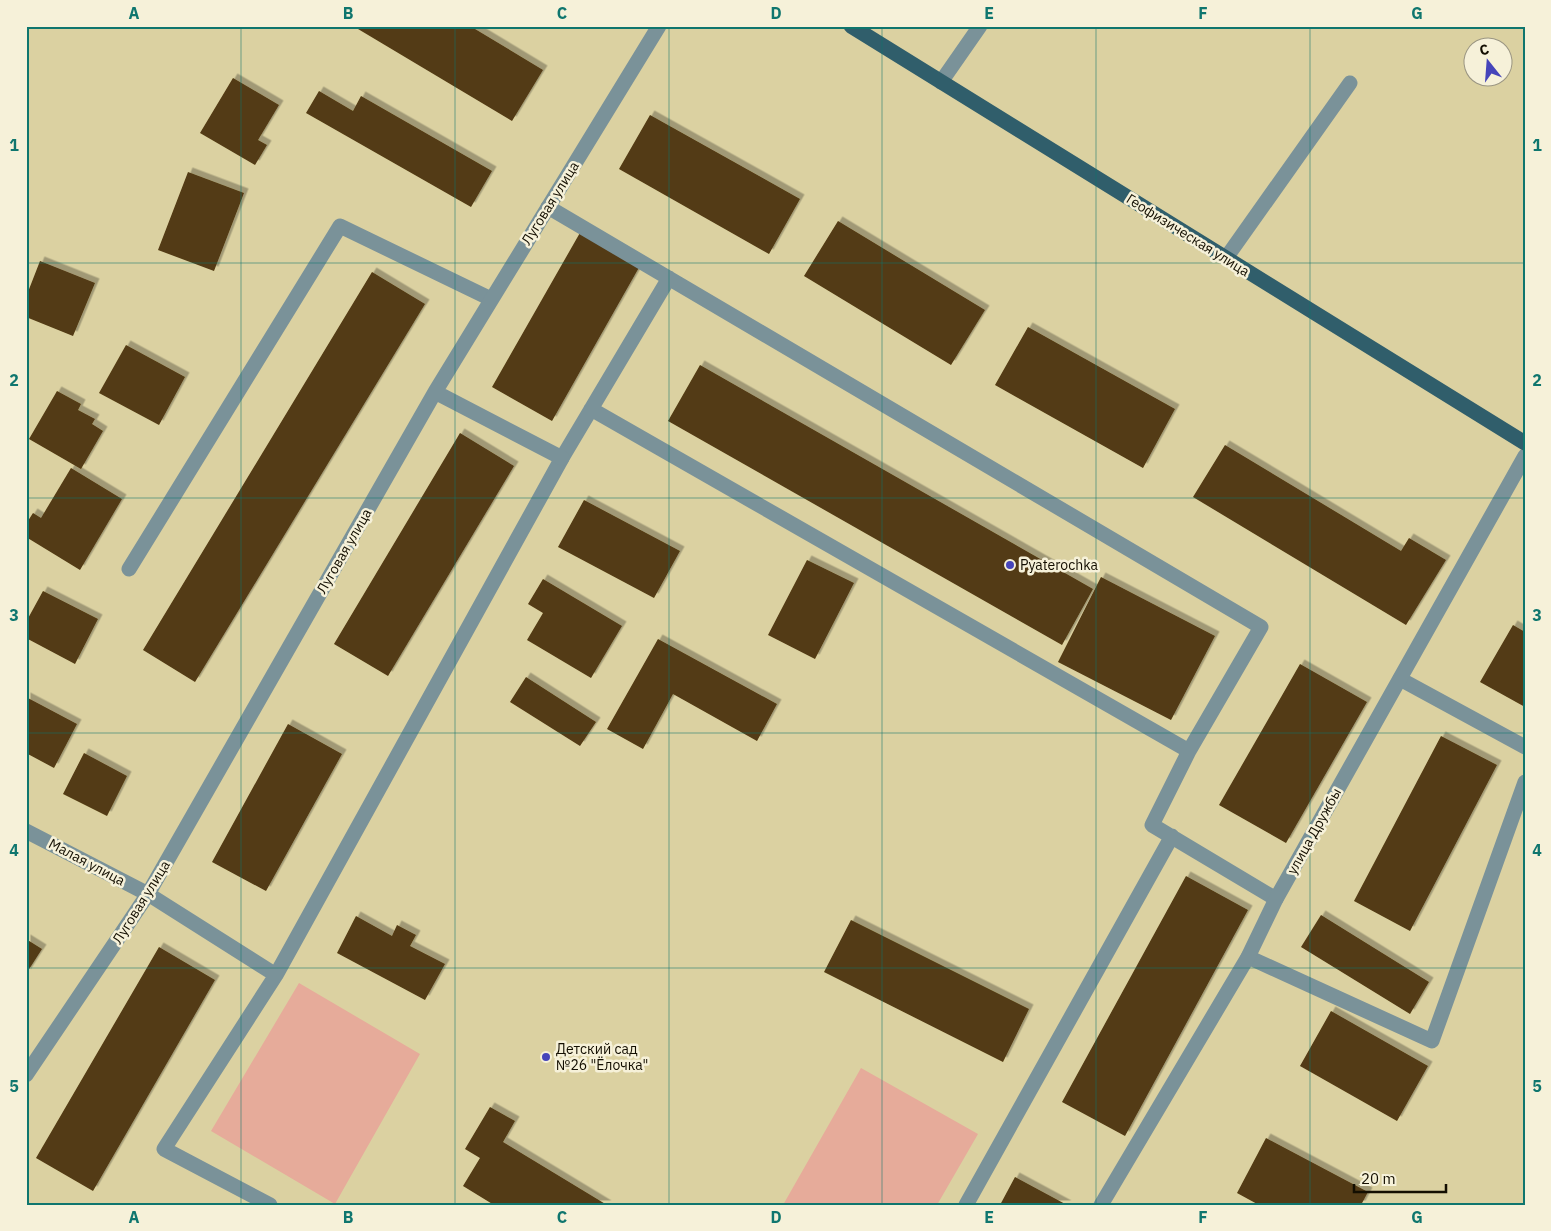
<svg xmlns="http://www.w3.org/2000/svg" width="1551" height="1231" viewBox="0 0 1551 1231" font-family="'IBM Plex Sans',sans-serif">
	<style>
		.green { fill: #e6ab9a }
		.building { fill: #523a13; filter: url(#shadow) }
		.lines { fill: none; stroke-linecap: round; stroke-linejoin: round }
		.lane { stroke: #7a9299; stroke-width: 15 }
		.street { stroke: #7a9299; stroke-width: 15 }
		.primary { stroke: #305e6b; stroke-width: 15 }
		.grid { fill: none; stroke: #0f766e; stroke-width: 1; stroke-opacity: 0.55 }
		.poi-dot { fill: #4645ba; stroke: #f6f1d9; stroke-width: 2 }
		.labels { text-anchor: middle; stroke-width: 5; stroke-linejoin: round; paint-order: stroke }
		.street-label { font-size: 14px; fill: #130e01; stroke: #f6f1d9 }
		.poi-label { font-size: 14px; fill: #130e01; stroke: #f6f1d9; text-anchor: start }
		.neatline { fill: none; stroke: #0f766e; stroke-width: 2 }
		.grid-label { font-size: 16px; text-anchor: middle; font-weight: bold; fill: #0f766e }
	</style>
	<defs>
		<filter id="shadow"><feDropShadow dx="4.5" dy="-4.5" stdDeviation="0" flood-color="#0004"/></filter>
	</defs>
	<rect width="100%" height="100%" fill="#dbd1a1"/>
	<path class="green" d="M299 983 420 1054 335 1204 211 1131Z
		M861 1068 978 1134 937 1205H783Z"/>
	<path class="building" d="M353 26H470L543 70 512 121Z
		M233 78 279 105 258 140 267 145 255 165 200 133Z
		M319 91 353 111 361 96 492 171 471 207 306 113Z
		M650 115 800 199 769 254 619 169Z
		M188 172 244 193 214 271 158 250Z
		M838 221 985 310 951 365 804 276Z
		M581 231 641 264 552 421 492 387Z
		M40 261 95 283 73 336 26 317V297Z
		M372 272 425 304 195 682 143 650Z
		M1028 327 1175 409 1143 468 995 385Z
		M126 345 185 377 159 425 99 393Z
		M700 365 1093 589 1062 645 668 421Z
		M57 391 81 404 78 410 95 419 92 424 103 431 81 469 29 439Z
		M460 433 514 466 388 676 334 644Z
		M1225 445 1401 551 1409 538 1446 560 1406 625 1193 497Z
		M71 468 122 499 80 570 26 537V524L33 513 41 518Z
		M584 500 680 551 654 598 558 547Z
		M807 560 854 583 815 659 768 635Z
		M1101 577 1215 636 1171 720 1058 662Z
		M543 579 622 626 591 678 527 640 543 613 528 604Z
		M43 591 98 619 75 664 26 638V622Z
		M1513 625 1525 632V707L1480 682Z
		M658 639 777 704 757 741 673 694 643 749 607 729Z
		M1300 664 1367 702 1286 843 1219 805Z
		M526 677 596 722 580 746 510 702Z
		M26 697 77 724 54 768 26 753Z
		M288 724 342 754 266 891 212 862Z
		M1441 736 1497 765 1410 931 1354 901Z
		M84 753 127 776 107 816 63 794Z
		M1186 876 1248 910 1125 1136 1062 1102Z
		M1321 915 1429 982 1410 1014 1301 947Z
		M356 916 392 936 397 925 416 935 410 946 445 964 425 1000 337 953Z
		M851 920 1029 1009 1003 1062 824 972Z
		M26 939 42 949 26 974Z
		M159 947 215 980 93 1191 36 1158Z
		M1331 1011 1428 1066 1397 1121 1300 1066Z
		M490 1107 515 1121 503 1142 607 1205H494L463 1186 480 1158 465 1149Z
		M1266 1138 1368 1192 1361 1205H1259L1237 1193Z
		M1015 1177 1067 1205H1000Z"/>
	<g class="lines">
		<path class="lane" d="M941 82 980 26
			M548 207 1261 627 1189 751 1152 825 1276 899
			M1226 258 1350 83
			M591 409 1189 751
			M129 569 340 226 491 299
			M1400 679 1525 747
			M148 894 276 975 164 1149 270 1205
			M1248 957 1432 1041 1525 782
			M276 975 562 458 669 278
			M966 1205 1172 836"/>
		<path class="street" d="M435 392 562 458
			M26 831 148 894
			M26 1075 148 894 435 392 659 26
			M1101 1205 1248 957 1276 899 1525 456"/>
		<path class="primary" d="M851 26 1525 443"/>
	</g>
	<path class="grid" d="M241 26V1205M455 26V1205M669 26V1205M882 26V1205M1096 26V1205M1310 26V1205M26 263H1525M26 498H1525M26 733H1525M26 968H1525"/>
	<g class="poi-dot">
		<circle cx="1010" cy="565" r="5"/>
		<circle cx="546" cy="1057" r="5"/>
	</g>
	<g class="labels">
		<g class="street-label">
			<text transform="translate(550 203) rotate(-58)" y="5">Луговая улица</text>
			<text transform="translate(1188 235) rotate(32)" y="5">Геофизическая улица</text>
			<text transform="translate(344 551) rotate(-60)" y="5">Луговая улица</text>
			<text transform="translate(1314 831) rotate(-61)" y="5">улица Дружбы</text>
			<text transform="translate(87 862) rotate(28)" y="5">Малая улица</text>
			<text transform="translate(141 902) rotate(-58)" y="5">Луговая улица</text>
		</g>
		<g class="poi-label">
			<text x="1020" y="570">Pyaterochka</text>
			<text x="556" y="1054">Детский сад<tspan x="556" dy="16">№26 "Ёлочка"</tspan></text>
		</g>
	</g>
	<rect width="1551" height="1231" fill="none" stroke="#f6f1d9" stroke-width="55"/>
	<g transform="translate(1488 62) rotate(343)"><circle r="24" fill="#f6f1d9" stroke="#9b9683"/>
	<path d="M0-4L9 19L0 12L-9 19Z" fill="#4645ba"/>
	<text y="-8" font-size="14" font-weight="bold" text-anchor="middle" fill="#130e01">С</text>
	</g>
	<path d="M1354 1184v8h92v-8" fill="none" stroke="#130e01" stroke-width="2.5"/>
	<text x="1361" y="1184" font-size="15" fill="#130e01" stroke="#f6f1d9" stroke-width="4" paint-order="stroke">20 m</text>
	<rect x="28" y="28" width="1496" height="1176" class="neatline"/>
	<g class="grid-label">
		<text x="134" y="19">A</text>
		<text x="348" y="19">B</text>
		<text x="562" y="19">C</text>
		<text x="776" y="19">D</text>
		<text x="989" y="19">E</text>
		<text x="1203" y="19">F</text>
		<text x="1417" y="19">G</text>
		<text x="14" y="151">1</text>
		<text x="1537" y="151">1</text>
		<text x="14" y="386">2</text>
		<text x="1537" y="386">2</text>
		<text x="14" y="621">3</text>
		<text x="1537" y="621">3</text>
		<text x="14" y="856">4</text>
		<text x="1537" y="856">4</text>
		<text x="14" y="1092">5</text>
		<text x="1537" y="1092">5</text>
		<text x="134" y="1223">A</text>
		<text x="348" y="1223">B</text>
		<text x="562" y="1223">C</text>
		<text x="776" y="1223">D</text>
		<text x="989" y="1223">E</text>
		<text x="1203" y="1223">F</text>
		<text x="1417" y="1223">G</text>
	</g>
</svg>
